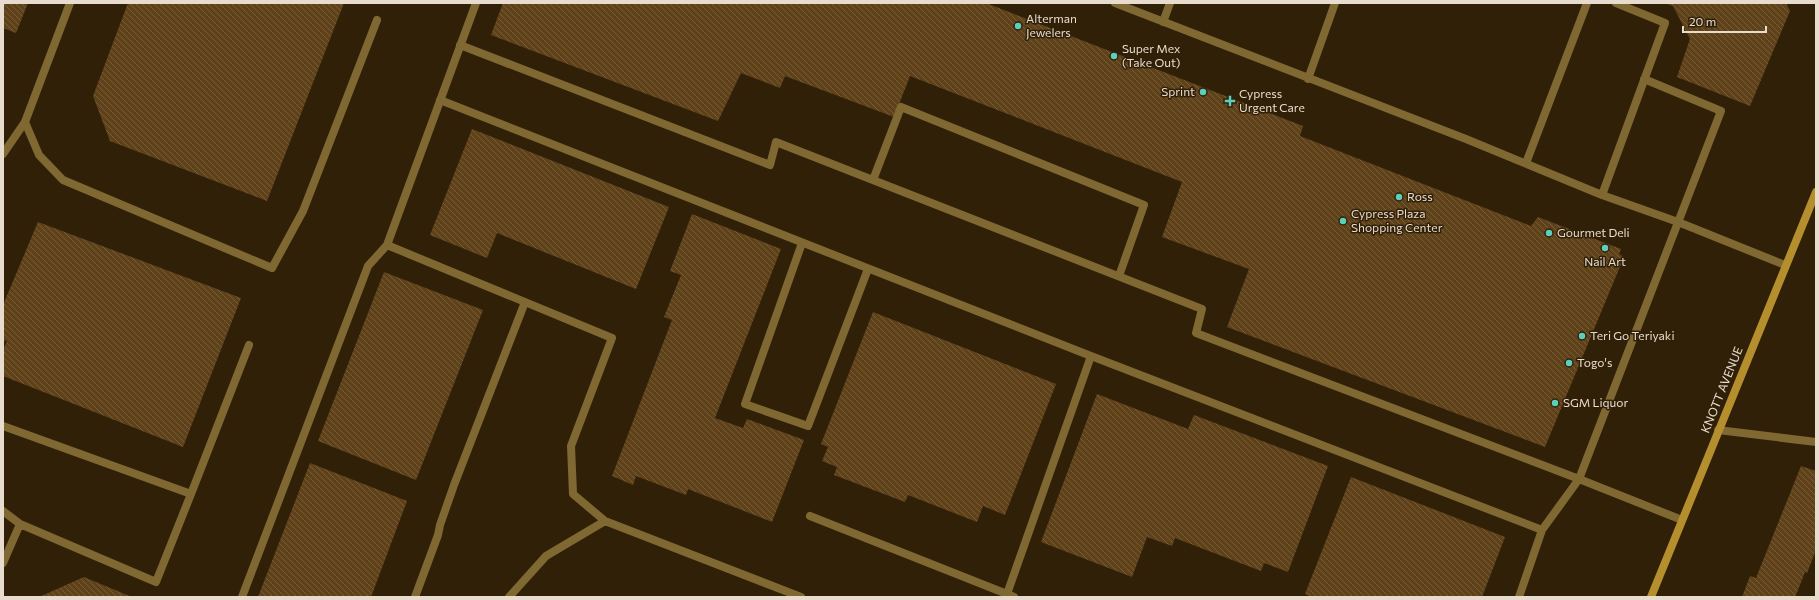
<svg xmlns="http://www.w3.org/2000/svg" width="1819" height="600" viewBox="0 0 1819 600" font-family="Commissioner,sans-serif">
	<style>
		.building { fill: url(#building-back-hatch) }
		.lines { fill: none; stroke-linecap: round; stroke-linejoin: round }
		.lane { stroke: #806832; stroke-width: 8 }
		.secondary { stroke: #b58e2e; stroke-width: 8 }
		.poi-dot { fill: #5cceba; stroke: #312008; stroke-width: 1.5 }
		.labels { text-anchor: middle; stroke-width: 3; stroke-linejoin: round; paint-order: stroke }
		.poi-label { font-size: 12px; fill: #e7dcce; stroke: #312008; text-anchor: start }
		.street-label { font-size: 12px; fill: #e7dcce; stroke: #312008 }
	</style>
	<defs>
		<pattern id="building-back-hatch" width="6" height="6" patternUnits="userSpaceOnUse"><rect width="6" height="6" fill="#5f4219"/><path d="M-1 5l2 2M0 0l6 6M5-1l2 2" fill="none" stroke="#765d39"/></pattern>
	</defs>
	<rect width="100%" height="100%" fill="#312008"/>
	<path class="building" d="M3 3H28L16 33 3 28Z
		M128 3H344L267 201 110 141 93 96Z
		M503 3H986L1303 126 1300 136 1531 226 1538 217 1621 249 1619 254 1624 257 1545 447 1227 327 1249 269 1162 237 1182 182 910 76 894 117 785 76 780 88 741 73 718 121 491 35Z
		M1664 3H1786L1790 11 1750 106 1677 77 1690 39 1673 6Z
		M472 129 669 207 636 289 497 233 487 258 430 235Z
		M692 214 781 249 715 418 743 428 747 419 804 440 772 522 688 489 686 495 636 476 633 485 612 476 672 320 664 317 681 275 670 271Z
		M38 222 241 298 183 447 3 376V350L7 341 3 340V305Z
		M384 272 483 310 416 480 318 441Z
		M873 312 1056 384 1005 515 983 506 977 522 908 495 905 502 834 475 837 467 822 461 828 447 821 444Z
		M1097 394 1188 429 1194 415 1328 466 1288 572 1264 563 1261 571 1175 538 1172 546 1147 537 1132 577 1041 542Z
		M310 463 407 501 371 597H258Z
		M1801 466 1816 471V550L1807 573 1805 572 1796 595 1794 597H1742L1750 576 1756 578Z
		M1351 477 1505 537 1482 597H1312L1305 594Z
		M84 577 132 597H39Z"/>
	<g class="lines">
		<path class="lane" d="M1115 3 1466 139 1602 195 1678 222 1785 265
			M1163 22 1170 3
			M460 45 770 165 776 142 1202 309 1196 333 1579 479 1682 520
			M1308 79 1335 3
			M440 100 1091 356 1542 530
			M25 122 39 155 63 180 272 268 303 211 377 20
			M3 154 25 122 70 3
			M1526 163 1587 3
			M873 180 901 107 1144 205 1119 276
			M1602 195 1665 23 1616 3
			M802 243 745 404 808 426 868 269
			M387 245 612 338 571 446 573 494 605 521 801 597
			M3 426 191 494 249 345
			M1718 430 1816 442
			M3 511 20 524
			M810 516 1007 594 1006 597
			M3 563 20 524 156 582 191 494
			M242 597 368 266 387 245 476 3
			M415 597 438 535 440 525 454 485 525 302
			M509 597 546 556 605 521
			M1014 597 1007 594 1091 356
			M1519 597 1542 530 1579 479 1721 111 1644 79"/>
		<path class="secondary" d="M1651 597 1816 192"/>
	</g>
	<g class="poi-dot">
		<circle cx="1018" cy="26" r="4"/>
		<circle cx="1114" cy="56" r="4"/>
		<circle cx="1203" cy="92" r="4"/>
		<path d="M1228 95h4v4h4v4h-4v4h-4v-4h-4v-4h4z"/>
		<circle cx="1399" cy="197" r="4"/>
		<circle cx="1343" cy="221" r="4"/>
		<circle cx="1549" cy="233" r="4"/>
		<circle cx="1605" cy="248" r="4"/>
		<circle cx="1582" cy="336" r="4"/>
		<circle cx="1569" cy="363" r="4"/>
		<circle cx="1555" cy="403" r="4"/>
	</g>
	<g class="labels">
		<g class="poi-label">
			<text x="1026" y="23">Alterman<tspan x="1026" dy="14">Jewelers</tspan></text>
			<text x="1122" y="53">Super Mex<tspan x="1122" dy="14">(Take Out)</tspan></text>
			<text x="1195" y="96" text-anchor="end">Sprint</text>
			<text x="1239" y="98">Cypress<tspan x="1239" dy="14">Urgent Care</tspan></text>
			<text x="1407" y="201">Ross</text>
			<text x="1351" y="218">Cypress Plaza<tspan x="1351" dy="14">Shopping Center</tspan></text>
			<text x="1557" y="237">Gourmet Deli</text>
			<text x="1605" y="266" text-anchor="middle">Nail Art</text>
			<text x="1590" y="340">Teri Go Teriyaki</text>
			<text x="1577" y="367">Togo's</text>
			<text x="1563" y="407">SGM Liquor</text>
		</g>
		<g class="street-label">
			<text transform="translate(1722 390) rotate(-68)" y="4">KNOTT AVENUE</text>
		</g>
	</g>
	<rect width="1819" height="600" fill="none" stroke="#e7dcce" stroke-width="8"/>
	<path d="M1683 26v6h83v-6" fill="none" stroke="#e7dcce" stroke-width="2"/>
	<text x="1689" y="26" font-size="12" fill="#e7dcce" stroke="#312008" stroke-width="3" paint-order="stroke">20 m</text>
</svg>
